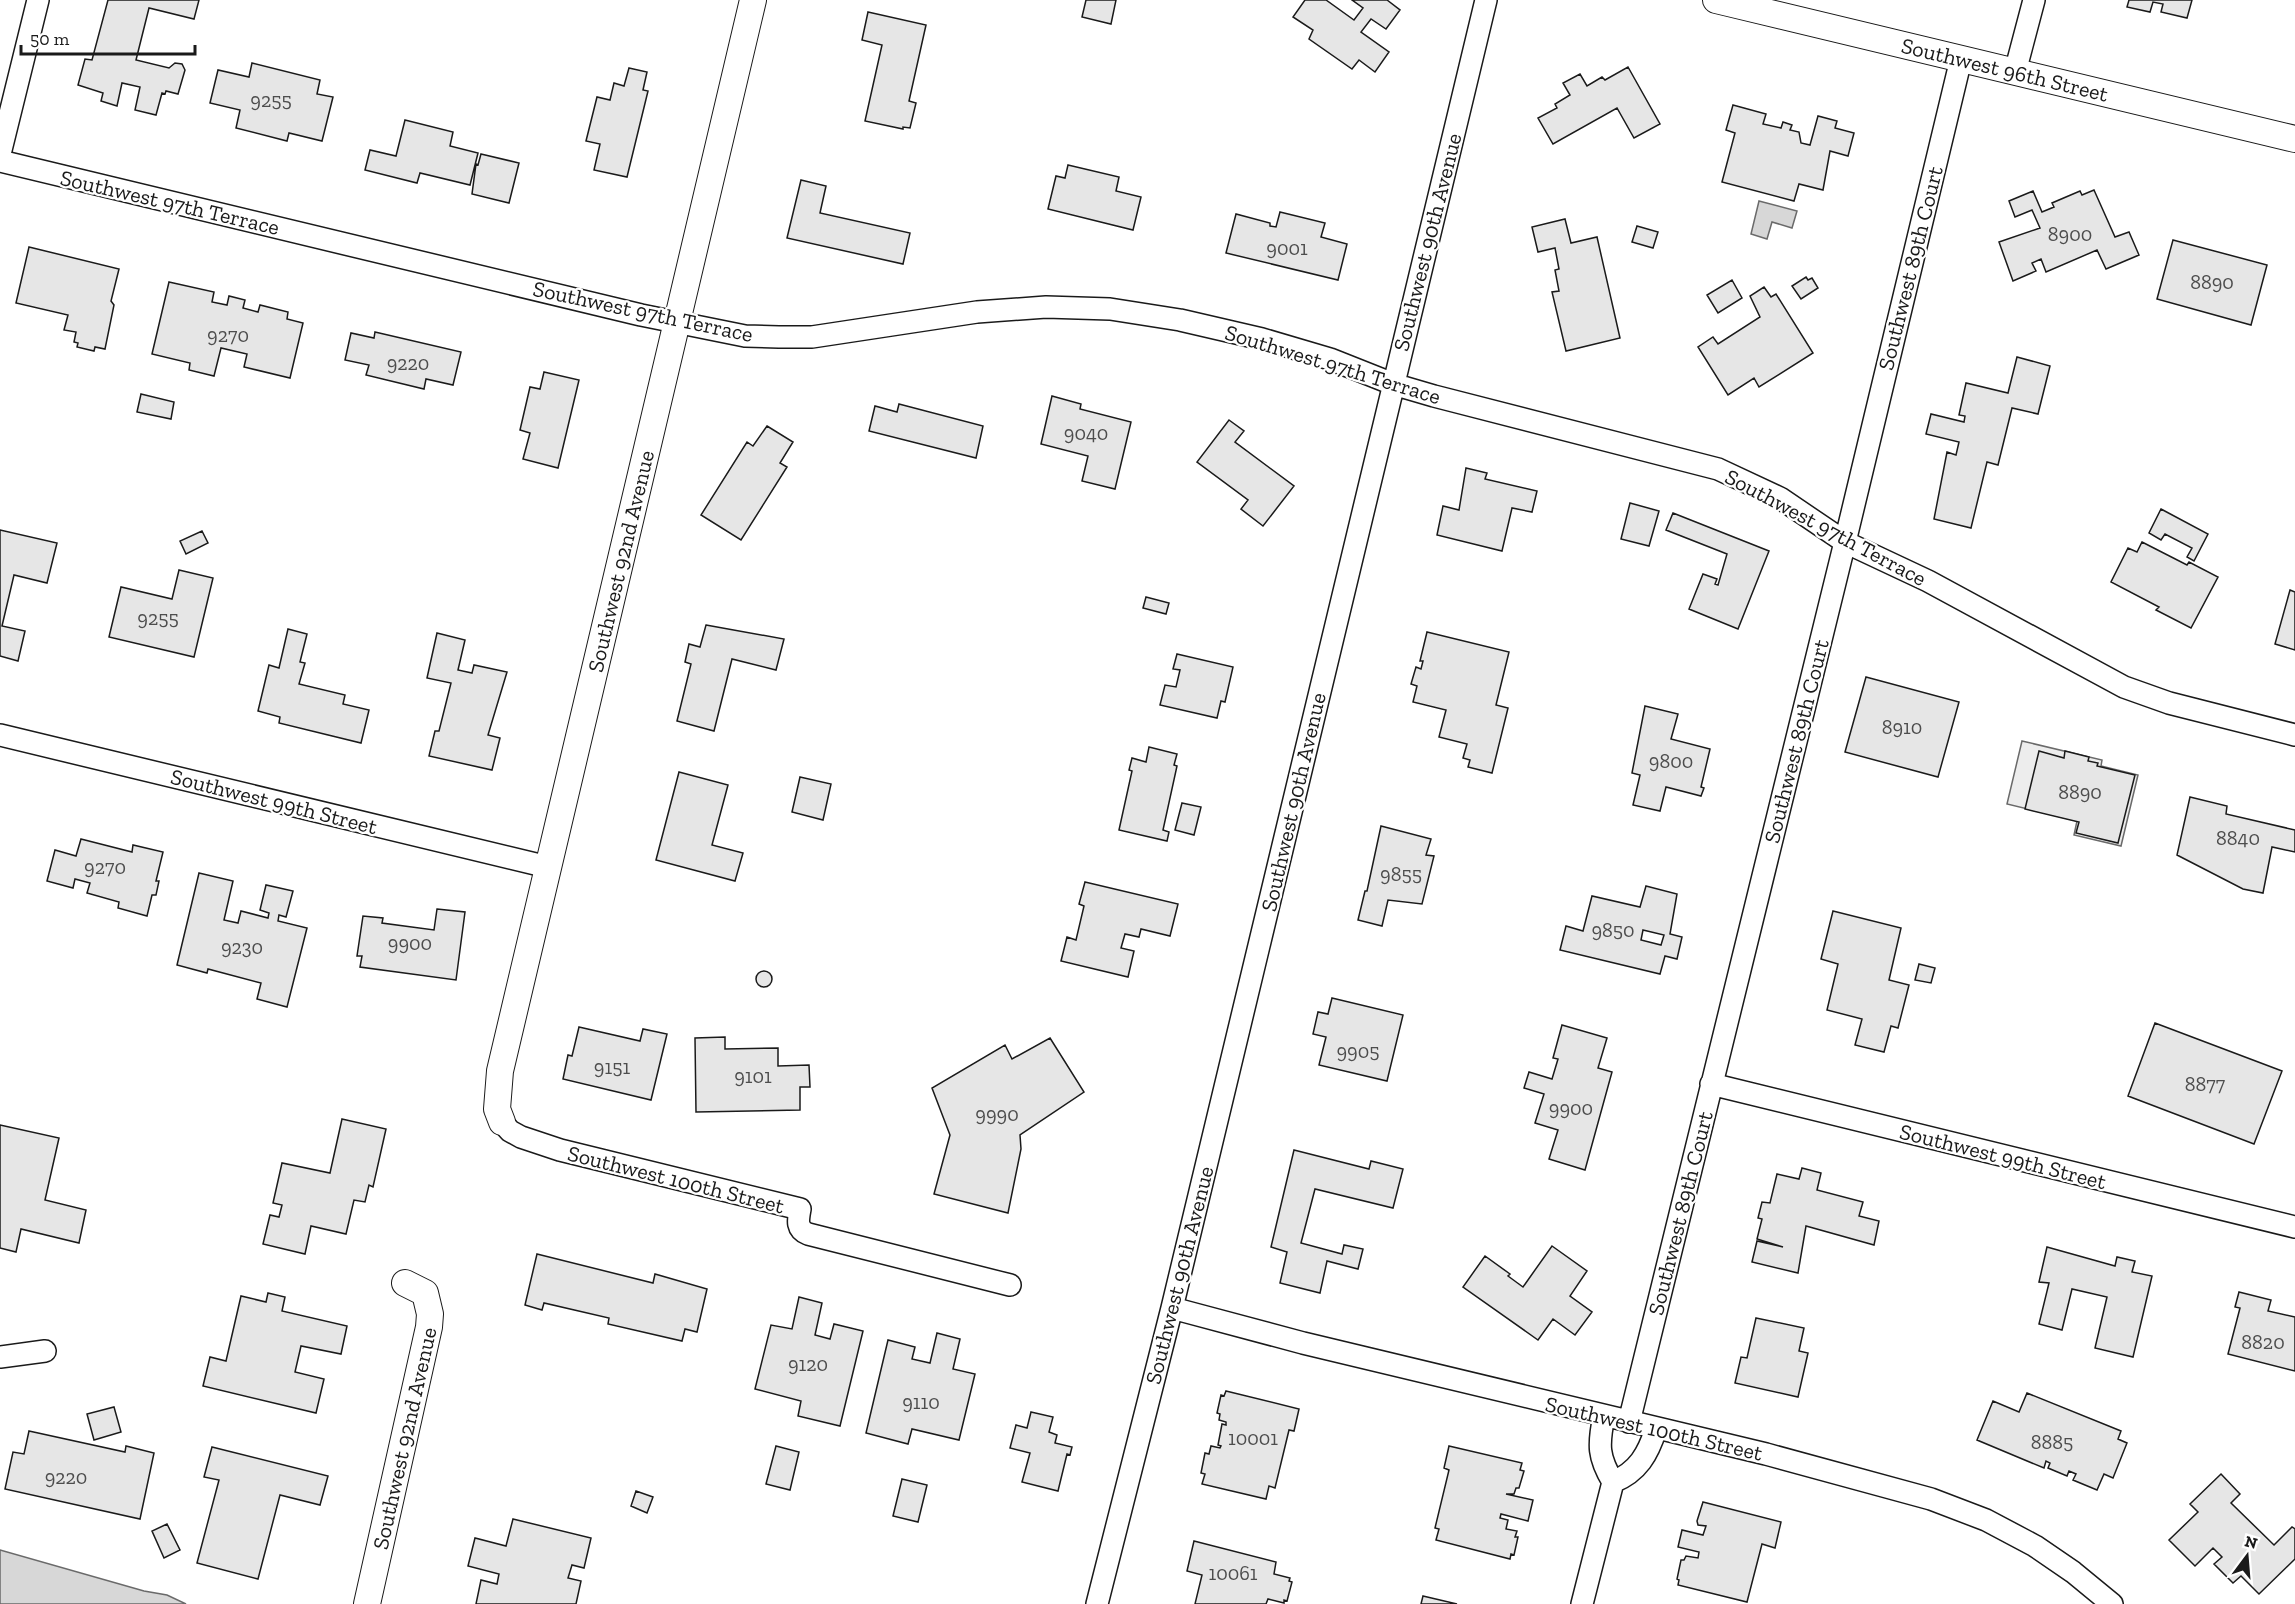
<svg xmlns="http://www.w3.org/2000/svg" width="2295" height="1604" viewBox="0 0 2295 1604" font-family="'Zilla Slab',serif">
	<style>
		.built { fill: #ededed; stroke: #6a6a6a; stroke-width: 1.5 }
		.water { fill: #d7d7d7; stroke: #6a6a6a; stroke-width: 1.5 }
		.building { fill: #e6e6e6; stroke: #1a1a1a; stroke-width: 1.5; fill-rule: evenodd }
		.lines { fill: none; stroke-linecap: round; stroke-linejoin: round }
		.minor-casing { stroke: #1a1a1a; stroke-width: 24 }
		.tertiary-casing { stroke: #1a1a1a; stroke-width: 28 }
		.minor { stroke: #fff; stroke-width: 21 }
		.tertiary { stroke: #fff; stroke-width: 26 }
		.labels { text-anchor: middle; stroke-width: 4.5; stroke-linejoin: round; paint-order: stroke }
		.number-label { font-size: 20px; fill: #4d4d4d }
		.street-label { font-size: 22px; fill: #1a1a1a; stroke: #fff }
	</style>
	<rect width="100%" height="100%" fill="#fff"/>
	<path class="built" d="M2022 741 2102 760 2101 766 2138 775 2121 846 2074 835 2077 821 2007 804Z"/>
	<path class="water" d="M1759 201 1797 211 1792 228 1772 222 1767 239 1751 234Z
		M0 1550 144 1591 167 1595 186 1604H0Z"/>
	<path class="building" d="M108 0H199L194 19 149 8 136 60 169 68 175 63 182 64 185 70 178 94 166 91 165 94 162 93 156 115 135 110 140 87 122 83 117 106 101 101 103 93 78 85 85 59 92 60Z
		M1086 0H1116L1111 24 1082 17Z
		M1305 0H1326L1354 20 1363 8 1352 0H1387L1400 10 1386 29 1371 19 1361 32 1389 52 1375 72 1359 60 1352 69 1309 39 1313 30 1293 17Z
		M2129 0H2192L2187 18 2161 12 2163 4 2153 2 2150 12 2127 7Z
		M868 12 926 25 909 101 916 103 910 128 903 127V129L865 121 882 45 862 40Z
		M252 63 320 80 317 94 333 97 322 141 289 133 287 141 236 128 240 110 210 103 218 70 249 77Z
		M1628 67 1660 124 1634 138 1617 108 1553 144 1538 118 1557 108 1555 104 1570 95 1563 83 1580 74 1587 86 1602 77 1605 80Z
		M629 68 647 72 643 90 648 91 627 177 594 170 600 144 586 141 597 97 610 100 614 83 624 86Z
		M1733 105 1766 114 1763 124 1781 128 1783 122 1792 125 1790 130 1799 132 1801 143 1810 145 1818 116 1837 121 1835 128 1854 133 1848 156 1830 151 1823 190 1799 184 1794 201 1722 182 1735 133 1726 130Z
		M405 120 453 132 450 146 478 153 470 185 420 173 417 183 365 170 370 150 396 156Z
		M481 154 519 163 509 203 472 194 476 164 478 165Z
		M1068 165 1119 177 1116 191 1141 197 1133 230 1048 209 1056 176 1065 178Z
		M801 180 826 186 820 213 910 233 903 264 787 238Z
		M2094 190 2115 237 2129 232 2139 255 2106 269 2097 250 2046 272 2041 259 2032 263 2036 271 2013 281 1999 242 2040 228 2032 210 2015 217 2009 201 2033 191 2042 212 2054 207 2052 203 2080 191 2082 195Z
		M1280 212 1325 223 1321 237 1347 244 1338 280 1226 253 1236 214 1270 223V226L1276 227Z
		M1565 219 1571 243 1597 237 1620 338 1566 351 1552 292 1559 291 1555 270 1559 269 1555 248 1538 252 1532 227Z
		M1637 226 1658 232 1653 248 1632 242Z
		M2173 240 2267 265 2251 325 2157 299Z
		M29 247 119 269 111 301 114 305 105 349 95 347 94 351 77 347 78 343 74 342 76 332 64 330 68 315 16 303Z
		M1806 277 1808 280 1812 278 1818 288 1801 299 1792 286Z
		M1732 280 1742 298 1718 313 1707 295Z
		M169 282 214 292 212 302 227 305 229 296 245 300 243 308 258 312 260 305 288 312 287 319 303 323 290 378 244 367 247 354 221 348 214 376 189 370 190 363 152 354Z
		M1764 287 1771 297 1776 294 1813 353 1759 387 1754 378 1728 395 1698 347 1713 337 1718 344 1760 317 1750 296Z
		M375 332 461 352 453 385 426 379 424 389 366 375 369 365 345 360 351 333 374 338Z
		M2017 357 2050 366 2038 414 2012 408 1998 465 1987 462 1971 528 1934 519 1947 452 1956 455 1959 442 1926 434 1931 414 1964 422 1965 416 1959 415 1966 383 2008 393Z
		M544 372 579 380 558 468 523 459 530 433 520 430 530 387 540 389Z
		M141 394 174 402 171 419 137 412Z
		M1052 396 1081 404 1080 409 1131 422 1115 489 1082 481 1088 456 1041 444Z
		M899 404 983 426 976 458 869 431 875 406 897 412Z
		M1229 420 1244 431 1235 442 1294 486 1263 526 1241 509 1248 500 1197 462Z
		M767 426 793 442 780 463 787 467 741 540 701 515 747 442 753 446Z
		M1466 468 1487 473 1485 479 1537 491 1532 512 1512 508 1502 551 1437 535 1443 506 1459 510Z
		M1630 503 1659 511 1649 546 1621 539Z
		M2161 509 2208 534 2194 561 2187 557 2192 548 2165 534 2161 540 2149 533Z
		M1673 513 1769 551 1738 629 1689 609 1703 574 1717 579 1715 584 1718 585 1727 554 1666 530Z
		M0 530 57 543 47 583 14 575 2 626 25 631 18 661 0 656Z
		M202 531 208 543 186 554 180 541Z
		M2142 542 2187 565 2189 562 2218 577 2191 628 2156 610 2159 607 2111 582 2128 548 2137 552Z
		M179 570 213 578 194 657 109 637 121 587 172 599Z
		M2290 590 2295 592V650L2275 644Z
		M1146 597 1169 603 1166 614 1143 608Z
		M706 625 784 639 776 670 732 659 714 731 677 721 691 664 685 662 689 644 700 647Z
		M288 629 307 634 300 662 305 663 299 684 345 695 343 704 369 710 361 743 279 723 280 717 258 711 269 665 279 668Z
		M1427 632 1509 652 1496 705 1508 708 1492 773 1468 767 1470 760 1463 758 1467 744 1439 737 1446 710 1413 702 1417 686 1411 684 1416 667 1421 669 1423 661H1420Z
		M437 633 465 640 458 670 472 673 474 665 507 672 488 735 500 738 492 770 429 756 435 731H439L451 683 427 678Z
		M1177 654 1233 667 1225 702 1221 701 1217 718 1160 705 1165 685 1176 687 1180 670 1173 669Z
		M1866 677 1959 702 1938 777 1845 752Z
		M1645 706 1678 714 1671 739 1710 749 1701 787 1704 788 1701 796 1666 787 1660 811 1633 805 1640 775 1632 773Z
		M1149 747 1177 754 1174 765 1177 766 1163 830 1169 832 1167 841 1119 830 1132 771 1129 770 1132 758 1146 762Z
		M2039 751 2064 758 2065 751 2089 757 2088 761 2098 763 2097 766 2135 775 2118 843 2076 833 2079 822 2025 809Z
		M679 772 728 785 712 845 743 853 735 881 656 860Z
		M800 777 831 784 823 820 792 812Z
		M2190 797 2227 806 2226 814 2295 830V852L2272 847 2263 893 2243 889 2177 855Z
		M1182 803 1201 807 1194 835 1175 830Z
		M1381 826 1431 839 1426 855 1434 856 1422 904 1388 900 1382 926 1358 920 1365 891H1367Z
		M81 839 132 852 133 845 163 852 156 881H159L156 895H152L147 916 118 908 119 902 87 893 90 883 75 879 73 888 47 881 55 850 76 856Z
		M199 873 233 881 224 920 238 923 241 911 268 918 269 913 260 910 266 885 293 891 286 917 279 915 278 921 307 928 287 1007 257 999 261 983 208 969 207 973 177 965Z
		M1085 882 1178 904 1170 936 1141 929 1139 937 1125 934 1121 948 1134 951 1128 977 1061 961 1067 937 1076 940 1084 906 1079 904Z
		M1646 886 1677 894 1670 934 1682 937 1677 959 1665 956 1660 974 1560 950 1566 926 1583 931 1592 896 1640 907ZM1643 930 1664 935 1661 945 1641 940Z
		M437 909 465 912 456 980 360 967 362 956H357L363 916 383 918 382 923 434 930Z
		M1833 911 1901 928 1889 980 1909 985 1898 1028 1891 1026 1884 1052 1855 1045 1862 1019 1827 1010 1838 964 1821 959Z
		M1919 964 1935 968 1931 983 1915 980Z
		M756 979a8 8 0 1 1 16 0a8 8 0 1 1-16 0Z
		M1332 998 1403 1015 1387 1081 1319 1065 1326 1037 1313 1034 1318 1012 1328 1014Z
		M2155 1023 2282 1071 2254 1144 2128 1096Z
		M1562 1025 1607 1038 1598 1068 1612 1072 1585 1170 1549 1159 1558 1130 1535 1123 1544 1094 1524 1088 1529 1072 1552 1079 1558 1059 1553 1058Z
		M579 1027 640 1041 643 1029 667 1034 651 1100 563 1079 568 1055 572 1056Z
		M725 1037V1049L778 1048V1066L809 1065 810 1087H800V1110L696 1112 695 1038Z
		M1050 1038 1084 1092 1020 1135 1021 1149 1008 1213 934 1194 950 1135 932 1088 1005 1045 1012 1059Z
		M342 1119 386 1129 373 1187 369 1185 365 1202 354 1200 346 1234 311 1226 305 1254 263 1244 270 1215 279 1217 282 1205 273 1203 282 1163 330 1173Z
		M0 1125 59 1138 45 1200 86 1210 79 1243 21 1229 16 1252 0 1248Z
		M1294 1150 1369 1169 1371 1161 1403 1169 1393 1208 1315 1189 1301 1243 1342 1254 1344 1245 1363 1249 1358 1269 1327 1261 1320 1293 1280 1283 1287 1252 1271 1247Z
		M1802 1168 1821 1173 1817 1190 1863 1202 1859 1216 1879 1221 1874 1245 1806 1226 1798 1273 1752 1262 1757 1241 1783 1247 1757 1239 1762 1219 1758 1218 1762 1202 1770 1203 1777 1174 1799 1179Z
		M1552 1246 1587 1271 1570 1296 1592 1312 1575 1335 1553 1319 1538 1340 1463 1287 1485 1256 1510 1274 1508 1276 1523 1287Z
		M2047 1247 2115 1266 2117 1257 2135 1261 2132 1272 2152 1276 2133 1357 2095 1348 2107 1297 2072 1289 2062 1330 2039 1324 2049 1283 2039 1282Z
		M537 1254 653 1283 655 1274 707 1289 697 1332 685 1329 682 1341 608 1324 609 1318 544 1303 542 1310 525 1305Z
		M2239 1292 2271 1300 2268 1311 2295 1317V1371L2228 1354 2240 1308 2235 1307Z
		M268 1293 285 1297 282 1311 347 1326 341 1354 301 1346 295 1372 324 1379 316 1413 203 1386 210 1357 226 1361 241 1296 266 1302Z
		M799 1297 822 1303 815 1335 830 1339 834 1324 863 1331 840 1426 798 1416 801 1401 755 1389 771 1325 792 1329Z
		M1756 1318 1804 1328 1799 1351 1808 1353 1798 1397 1735 1383 1741 1357 1747 1358Z
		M937 1333 960 1339 953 1369 975 1374 959 1440 912 1429 908 1444 866 1433 888 1340 915 1347 912 1359 930 1363Z
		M1226 1391 1299 1409 1294 1431 1289 1430 1275 1488 1269 1486 1266 1499 1202 1484 1205 1474 1201 1473 1205 1453 1209 1454 1211 1446 1220 1448 1221 1446 1218 1445 1222 1424 1226 1425V1422L1219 1420 1220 1414 1217 1413 1221 1395 1224 1396Z
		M2027 1393 2121 1431 2118 1439 2127 1443 2113 1478 2104 1474 2097 1490 2073 1480 2076 1474 2069 1471 2067 1476 2048 1468 2050 1463 2046 1461 2044 1468 1977 1440 1993 1401 2019 1412Z
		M114 1407 121 1432 94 1440 87 1414Z
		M1031 1412 1053 1417 1049 1432 1057 1435 1055 1443 1072 1447 1070 1455 1067 1454 1058 1491 1022 1482 1030 1453 1010 1448 1016 1425 1027 1428Z
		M29 1431 125 1452 126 1446 154 1453 140 1519 5 1489 13 1452 24 1454Z
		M776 1446 799 1452 790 1490 766 1484Z
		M1449 1446 1522 1463 1520 1470 1524 1471 1519 1488H1516L1514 1494H1506L1533 1500 1528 1521 1501 1514 1500 1518 1508 1520 1506 1529 1517 1531 1515 1537H1518L1514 1555 1511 1554 1510 1559 1436 1540 1439 1529 1435 1528 1449 1470 1444 1468Z
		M212 1447 328 1476 320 1505 280 1495 258 1579 197 1563 219 1480 204 1477Z
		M2221 1474 2240 1494 2231 1503 2274 1545 2292 1527 2295 1529V1559L2259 1594 2241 1576 2233 1583 2214 1564 2222 1557 2213 1548 2195 1566 2169 1540 2198 1512 2190 1504Z
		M902 1479 927 1485 918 1522 893 1516Z
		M636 1491 653 1497 647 1513 631 1506Z
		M1703 1502 1781 1522 1775 1548 1762 1544 1747 1602 1678 1585 1679 1580 1677 1579 1681 1560H1684L1686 1556 1698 1558 1699 1552 1678 1547 1682 1530 1703 1535 1706 1526 1698 1525 1697 1521Z
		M513 1519 591 1538 584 1568 572 1565 568 1578 581 1581 576 1604H476L481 1580 497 1584 499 1574 468 1566 475 1538 506 1546Z
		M167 1524 180 1550 164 1558 152 1531Z
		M1194 1541 1276 1562 1274 1574 1290 1578 1289 1581 1292 1582 1287 1601 1284 1600V1603L1268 1599 1266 1604H1195L1202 1575 1187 1571Z
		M1423 1596 1457 1604H1421Z"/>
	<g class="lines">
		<defs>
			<path id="minor" d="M2015 72 2034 0
				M0 154 38 0
				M0 161 641 315 745 336 779 337H812L977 312 1046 307 1110 309 1180 320 1262 339 1330 359 1393 384 1434 396 1718 469 1780 498 1845 542 1928 581 2124 687 2169 703 2295 735
				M0 735 548 867
				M1711 1084 2295 1227
				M502 1122 510 1131 521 1137 560 1150 800 1209C798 1220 796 1229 808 1234L1010 1285
				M1172 1308 1303 1343 1766 1454 1931 1499 1986 1520 2035 1546 2073 1572 2112 1604
				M0 1357 45 1351
				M1604 1416C1598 1445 1598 1457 1613 1482
				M1629 1422 1845 542 1961 59
				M1613 1482C1638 1472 1648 1454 1656 1429
				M1097 1604 1172 1308 1486 0
				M1582 1604 1613 1482"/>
			<g id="tertiary">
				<path id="s1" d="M1716 0 2295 139"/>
				<path id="s2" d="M502 1122 497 1109 500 1071 753 0"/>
				<path id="s3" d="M367 1604 429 1327 430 1314 425 1293 405 1283"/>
			</g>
		</defs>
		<use href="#minor" class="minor-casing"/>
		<use href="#tertiary" class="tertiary-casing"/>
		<use href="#minor" class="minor"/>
		<use href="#tertiary" class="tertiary"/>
	</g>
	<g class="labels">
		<g class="number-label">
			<text x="271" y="107">9255</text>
			<text x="2070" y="241">8900</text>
			<text x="1287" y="255">9001</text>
			<text x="2212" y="289">8890</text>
			<text x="228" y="342">9270</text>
			<text x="408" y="370">9220</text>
			<text x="1086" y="440">9040</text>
			<text x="158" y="625">9255</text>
			<text x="1902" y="734">8910</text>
			<text x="1671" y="768">9800</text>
			<text x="2080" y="799">8890</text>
			<text x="2238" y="845">8840</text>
			<text x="105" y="874">9270</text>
			<text x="1401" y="881">9855</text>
			<text x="1613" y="937">9850</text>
			<text x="410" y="950">9900</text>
			<text x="242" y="954">9230</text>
			<text x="1358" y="1058">9905</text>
			<text x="612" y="1074">9151</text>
			<text x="753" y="1083">9101</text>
			<text x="2205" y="1091">8877</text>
			<text x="1571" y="1115">9900</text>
			<text x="997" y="1121">9990</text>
			<text x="2263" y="1349">8820</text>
			<text x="808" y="1371">9120</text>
			<text x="921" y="1409">9110</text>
			<text x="1253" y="1445">10001</text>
			<text x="2052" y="1449">8885</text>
			<text x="66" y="1484">9220</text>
			<text x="1233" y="1580">10061</text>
		</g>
		<g class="street-label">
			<text dy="8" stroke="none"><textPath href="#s1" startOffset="297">Southwest 96th Street</textPath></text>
			<text transform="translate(170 202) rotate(13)" y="8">Southwest 97th Terrace</text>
			<text transform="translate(1427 242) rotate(-76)" y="8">Southwest 90th Avenue</text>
			<text transform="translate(1910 268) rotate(-76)" y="8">Southwest 89th Court</text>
			<text transform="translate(643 311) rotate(12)" y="8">Southwest 97th Terrace</text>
			<text transform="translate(1333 364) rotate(17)" y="8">Southwest 97th Terrace</text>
			<text transform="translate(1826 527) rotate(28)" y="8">Southwest 97th Terrace</text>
			<text dy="8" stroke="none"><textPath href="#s2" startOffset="576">Southwest 92nd Avenue</textPath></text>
			<text transform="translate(1796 741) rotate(-76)" y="8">Southwest 89th Court</text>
			<text transform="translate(274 801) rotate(14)" y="8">Southwest 99th Street</text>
			<text transform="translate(1293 802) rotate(-77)" y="8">Southwest 90th Avenue</text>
			<text transform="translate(2003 1156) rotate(14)" y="8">Southwest 99th Street</text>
			<text transform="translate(676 1179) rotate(14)" y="8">Southwest 100th Street</text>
			<text transform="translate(1680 1213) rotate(-76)" y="8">Southwest 89th Court</text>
			<text transform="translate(1179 1275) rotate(-76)" y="8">Southwest 90th Avenue</text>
			<text transform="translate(1654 1428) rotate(13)" y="8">Southwest 100th Street</text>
			<text dy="8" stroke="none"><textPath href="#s3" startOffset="170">Southwest 92nd Avenue</textPath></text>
		</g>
	</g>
	<g transform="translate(2247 1556) rotate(16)" stroke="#ffffff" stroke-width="4.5" paint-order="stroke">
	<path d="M0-4.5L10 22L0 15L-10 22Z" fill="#1a1a1a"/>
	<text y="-9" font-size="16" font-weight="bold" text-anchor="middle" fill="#1a1a1a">N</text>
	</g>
	<path d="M21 45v9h174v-9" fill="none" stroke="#1a1a1a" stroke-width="3"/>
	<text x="30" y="45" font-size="18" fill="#1a1a1a" stroke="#ffffff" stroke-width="4.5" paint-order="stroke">50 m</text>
</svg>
